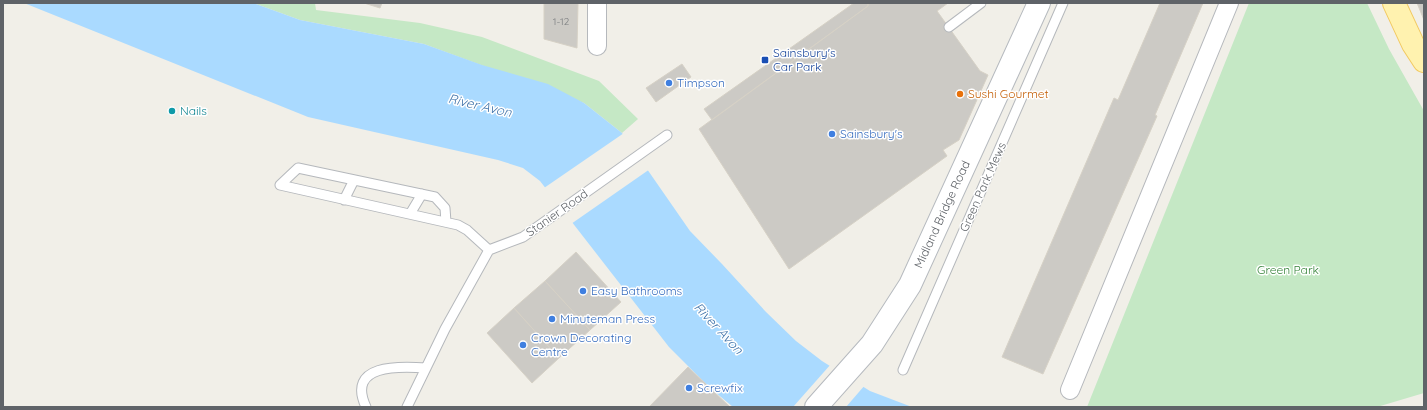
<svg xmlns="http://www.w3.org/2000/svg" width="1427" height="410" viewBox="0 0 1427 410" font-family="Quicksand,sans-serif">
	<style>
		.green { fill: #c5e8c5 }
		.water { fill: #aadaff }
		.pier { fill: #f1efe8 }
		.building { fill: #cccac5; stroke: #d6d1c6 }
		.lines { fill: none; stroke-linecap: round; stroke-linejoin: round }
		.service-casing { stroke: #b5b8bc; stroke-width: 11 }
		.minor-casing { stroke: #b5b8bc; stroke-width: 20 }
		.secondary-casing { stroke: #b6babf; stroke-width: 24 }
		.primary-casing { stroke: #f2c960; stroke-width: 24 }
		.service { stroke: #fff; stroke-width: 9 }
		.minor { stroke: #fff; stroke-width: 18 }
		.secondary { stroke: #fff; stroke-width: 22 }
		.primary { stroke: #fff2af; stroke-width: 22 }
		.transit-dot { fill: #1a4fb4; stroke: #fff; stroke-width: 1.5 }
		.shop-dot { fill: #3f7fe0; stroke: #fff; stroke-width: 1.5 }
		.food-dot { fill: #e8710a; stroke: #fff; stroke-width: 1.5 }
		.culture-dot { fill: #0f9aa8; stroke: #fff; stroke-width: 1.5 }
		.labels { text-anchor: middle; stroke-width: 3; stroke-linejoin: round; paint-order: stroke }
		.number-label { font-size: 10px; fill: #7a7d7f }
		.transit-label { font-size: 12px; fill: #164399; stroke: #fff; text-anchor: start }
		.shop-label { font-size: 12px; fill: #366cbe; stroke: #fff; text-anchor: start }
		.food-label { font-size: 12px; fill: #c56008; stroke: #fff; text-anchor: start }
		.culture-label { font-size: 12px; fill: #0d838f; stroke: #fff; text-anchor: start }
		.street-label { font-size: 12px; fill: #5f6368; stroke: #fff }
		.park-label { font-size: 12px; fill: #348238; stroke: #fff }
		.water-label { font-size: 13px; font-style: italic; fill: #4174aa; stroke: #fff }
	</style>
	<rect width="100%" height="100%" fill="#f1efe8"/>
	<path class="green" d="M253 3H315L316 10 420 23 482 37 599 81 638 119 622 133 584 103 424 44 300 20Z
		M1249 3H1367L1389 49 1424 111V393L1377 407H1087Z"/>
	<path class="water" d="M24 3H253L300 20 424 44 482 65 548 84 584 103 622 133 690 231 722 264 766 312 796 341 822 361 870 391 912 407H733L709 387 669 347 540 181 523 168 498 160 308 117Z"/>
	<path class="pier" d="M624 133 650 169 571 224 544 188Z
		M831 364 865 385 846 407H793Z"/>
	<path class="building" d="M364 3H382L380 8Z
		M544 3H578L577 48 544 39Z
		M854 3H868V6L712 120 704 109Z
		M868 3H948L937 11 980 71 988 75 959 140 943 150 947 156 789 269 699 129 868 6Z
		M1160 3H1203L1155 115 1157 116 1043 374 1002 357 1114 98 1118 100Z
		M1417 3H1424V20Z
		M682 64 691 77 656 102 646 88Z
		M576 252 621 302 590 330 545 281Z
		M545 281 590 330 559 358 514 308Z
		M514 308 559 358 532 383 487 333Z
		M688 367 730 407H649Z"/>
	<g class="lines">
		<defs>
			<path id="service" d="M949 27 981 3
				M280 185 458 225 467 230 489 250
				M280 185 298 168 435 197 445 208 446 222
				M344 200 354 180
				M410 214 422 194
				M903 370 1063 3
				M366 407C346 364 399 366 426 368
				M407 407 445 329 489 250 523 237 667 135"/>
			<path id="minor" d="M597 46V3
				M1070 390 1229 3"/>
			<g id="secondary">
				<path id="s1" d="M816 407 872 344 910 285 1039 3"/>
			</g>
			<path id="primary" d="M1394 3 1413 44 1424 61"/>
		</defs>
		<use href="#service" class="service-casing"/>
		<use href="#minor" class="minor-casing"/>
		<use href="#secondary" class="secondary-casing"/>
		<use href="#primary" class="primary-casing"/>
		<use href="#service" class="service"/>
		<use href="#minor" class="minor"/>
		<use href="#secondary" class="secondary"/>
		<use href="#primary" class="primary"/>
	</g>
	<rect class="transit-dot" x="761" y="56" width="8" height="8" rx="2"/>
	<g class="shop-dot">
		<circle cx="669" cy="83" r="4"/>
		<circle cx="832" cy="134" r="4"/>
		<circle cx="583" cy="291" r="4"/>
		<circle cx="552" cy="319" r="4"/>
		<circle cx="523" cy="345" r="4"/>
		<circle cx="689" cy="388" r="4"/>
	</g>
	<circle class="food-dot" cx="960" cy="94" r="4"/>
	<circle class="culture-dot" cx="172" cy="111" r="4"/>
	<g class="labels">
		<g class="number-label">
			<text x="561" y="25">1-12</text>
		</g>
		<g class="transit-label">
			<text x="773" y="57">Sainsbury's<tspan x="773" dy="14">Car Park</tspan></text>
		</g>
		<g class="shop-label">
			<text x="677" y="87">Timpson</text>
			<text x="840" y="138">Sainsbury's</text>
			<text x="591" y="295">Easy Bathrooms</text>
			<text x="560" y="323">Minuteman Press</text>
			<text x="531" y="342">Crown Decorating<tspan x="531" dy="14">Centre</tspan></text>
			<text x="697" y="392">Screwfix</text>
		</g>
		<g class="food-label">
			<text x="968" y="98">Sushi Gourmet</text>
		</g>
		<g class="culture-label">
			<text x="180" y="115">Nails</text>
		</g>
		<g class="street-label">
			<text transform="translate(983 187) rotate(-66)" y="4">Green Park Mews</text>
			<text transform="translate(557 213) rotate(-35)" y="4">Stanier Road</text>
			<text dy="4" stroke="none"><textPath href="#s1" startOffset="232">Midland Bridge Road</textPath></text>
		</g>
		<g class="park-label">
			<text x="1288" y="274">Green Park</text>
		</g>
		<g class="water-label">
			<text transform="translate(480 105) rotate(13)" y="5">River Avon</text>
			<text transform="translate(719 328) rotate(47)" y="5">River Avon</text>
		</g>
	</g>
	<rect width="1427" height="410" fill="none" stroke="#5f6368" stroke-width="8"/>
</svg>
